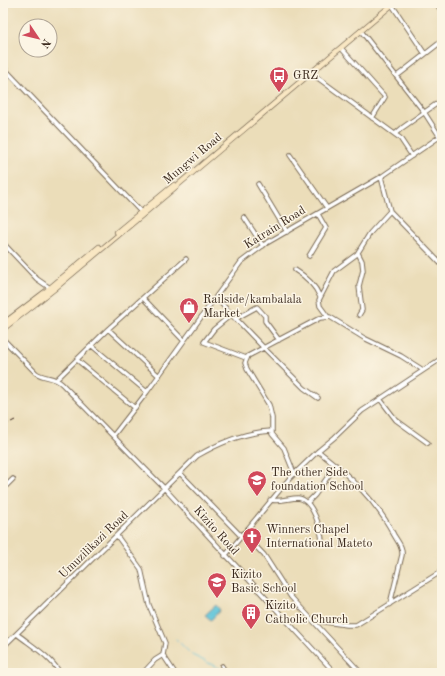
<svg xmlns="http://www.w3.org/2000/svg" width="445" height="676" font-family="'Old Standard TT',serif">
<rect width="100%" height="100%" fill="#fcf5e5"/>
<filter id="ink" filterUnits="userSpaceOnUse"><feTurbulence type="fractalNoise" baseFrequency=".025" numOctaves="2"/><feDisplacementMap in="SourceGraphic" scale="8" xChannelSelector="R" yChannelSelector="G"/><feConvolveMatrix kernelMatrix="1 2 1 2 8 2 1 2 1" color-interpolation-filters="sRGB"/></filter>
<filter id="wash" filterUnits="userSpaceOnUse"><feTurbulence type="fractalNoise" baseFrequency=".012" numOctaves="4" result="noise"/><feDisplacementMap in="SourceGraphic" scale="16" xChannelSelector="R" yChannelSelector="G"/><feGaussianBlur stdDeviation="0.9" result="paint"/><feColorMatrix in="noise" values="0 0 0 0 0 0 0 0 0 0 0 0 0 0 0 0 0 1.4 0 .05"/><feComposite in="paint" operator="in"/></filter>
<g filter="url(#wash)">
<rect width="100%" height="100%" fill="#ebddb9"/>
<path fill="#5cc3d9" stroke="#4c767c" d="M216,605L220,610L211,620L205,615Z"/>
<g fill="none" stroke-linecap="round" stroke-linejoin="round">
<path stroke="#5cc3d9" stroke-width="1" d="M176,639L192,655L223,670
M226,669L240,671L242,673"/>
</g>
</g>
<g filter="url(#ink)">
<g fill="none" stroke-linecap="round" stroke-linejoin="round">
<defs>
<path id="minor" d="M436,3L442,11
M392,5L425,54
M361,31L424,112L440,137
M341,48L385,97L372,118
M3,67L142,213
M311,73L400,138L412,156
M397,76L442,41
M395,134L402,128L442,100
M290,155L327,208
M381,177L390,211L442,265
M258,184L287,232
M244,217L263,246
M3,243L37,279L50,288
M358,253L362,261L363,270L359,286L362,310L359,315
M309,256L326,228L318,214
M295,270C307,277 315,285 320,297
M216,298L263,347
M144,299L184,341
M231,315L214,329L204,342L246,358
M328,317L320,306L319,300L334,271L357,254L370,233L390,211
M235,319L257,307L265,316V321L279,340
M3,339L36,373C45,379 54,376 62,384L165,489L335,673
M92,346L147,392
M263,347L304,388L318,398
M77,360L135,408
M159,376L108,329L186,259
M57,379L108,329
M380,399L396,420L428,443
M113,436L147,392L241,262L265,244L381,177L442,135
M180,473L241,536
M294,473L284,448L272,434V418L269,405L247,369L245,363L248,356L320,318L330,317L364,338L401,356L423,370
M3,489L13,479
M270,500C280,502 289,498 298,498C313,499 322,532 322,543
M307,503L315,495L336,465
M243,533L264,555L291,597L361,673
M117,536L141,569L149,605L165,643L163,655L175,673
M225,556L289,479L318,451L335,437L362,411L442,358
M391,603L442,571
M311,620L347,625H356L390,604L402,555C403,547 398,542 394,535C376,500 349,475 318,451
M17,634C32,646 50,656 60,673
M3,647L197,456C219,443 246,432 272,431
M222,666L226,673
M143,673L155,660L163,655"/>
<path id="secondary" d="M117,232L174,185
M3,324L45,292L99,247
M3,329L53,290L394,3"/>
</defs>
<use href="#minor" stroke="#796954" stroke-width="5.5"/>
<use href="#secondary" stroke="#796954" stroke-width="6"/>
<use href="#minor" stroke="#fff" stroke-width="3.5"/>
<use href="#secondary" stroke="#f9e7c3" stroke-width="4.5"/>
<path stroke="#3b2a1e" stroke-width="1" stroke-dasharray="6 3" stroke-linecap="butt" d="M3,426L15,420"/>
</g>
</g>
<defs>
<symbol id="bus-pin" viewBox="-11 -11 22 30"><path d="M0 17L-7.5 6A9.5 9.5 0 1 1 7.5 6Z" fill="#d1495b" stroke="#fcf5e5"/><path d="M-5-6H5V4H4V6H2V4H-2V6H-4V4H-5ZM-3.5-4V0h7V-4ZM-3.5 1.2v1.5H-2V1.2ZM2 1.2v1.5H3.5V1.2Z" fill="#fff"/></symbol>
<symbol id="shop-pin" viewBox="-11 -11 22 30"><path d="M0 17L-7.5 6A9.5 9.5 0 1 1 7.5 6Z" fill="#d1495b" stroke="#fcf5e5"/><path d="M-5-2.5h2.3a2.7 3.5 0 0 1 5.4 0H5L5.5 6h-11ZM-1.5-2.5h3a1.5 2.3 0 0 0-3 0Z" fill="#fff"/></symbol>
<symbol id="school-pin" viewBox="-11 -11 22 30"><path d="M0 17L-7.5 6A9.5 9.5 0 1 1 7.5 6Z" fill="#d1495b" stroke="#fcf5e5"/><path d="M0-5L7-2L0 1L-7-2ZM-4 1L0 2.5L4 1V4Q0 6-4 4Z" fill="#fff"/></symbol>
<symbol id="church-pin" viewBox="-11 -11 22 30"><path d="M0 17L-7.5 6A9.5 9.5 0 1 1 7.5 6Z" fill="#d1495b" stroke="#fcf5e5"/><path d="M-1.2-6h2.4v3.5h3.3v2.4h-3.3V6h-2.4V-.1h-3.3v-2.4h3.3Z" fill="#fff"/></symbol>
<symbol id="building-pin" viewBox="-11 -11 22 30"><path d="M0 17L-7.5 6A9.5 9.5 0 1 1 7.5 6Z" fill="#d1495b" stroke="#fcf5e5"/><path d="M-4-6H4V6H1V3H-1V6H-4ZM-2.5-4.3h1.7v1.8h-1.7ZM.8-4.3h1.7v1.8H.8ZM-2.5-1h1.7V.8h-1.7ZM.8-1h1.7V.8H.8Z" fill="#fff"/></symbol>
</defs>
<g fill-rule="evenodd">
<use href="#bus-pin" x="268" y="65" width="22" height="30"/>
<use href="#shop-pin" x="178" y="296" width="22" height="30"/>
<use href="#school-pin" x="246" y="469" width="22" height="30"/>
<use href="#church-pin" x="241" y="526" width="22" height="30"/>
<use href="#school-pin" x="206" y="571" width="22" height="30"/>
<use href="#building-pin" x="240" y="602" width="22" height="30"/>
</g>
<g text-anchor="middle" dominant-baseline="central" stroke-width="3" stroke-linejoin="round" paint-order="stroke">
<g font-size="12" fill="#3b2a1e" stroke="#fcf5e5" text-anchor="start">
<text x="293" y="76">GRZ</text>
<text x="203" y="300">Railside/kambalala<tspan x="203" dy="14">Market</tspan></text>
<text x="271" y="473">The other Side<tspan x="271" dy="14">foundation School</tspan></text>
<text x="266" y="530">Winners Chapel<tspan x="266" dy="14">International Mateto</tspan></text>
<text x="231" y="575">Kizito<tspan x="231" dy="14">Basic School</tspan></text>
<text x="265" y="606">Kizito<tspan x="265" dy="14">Catholic Church</tspan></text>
</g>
<g font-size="12" fill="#3b2a1e" stroke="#fcf5e5">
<text transform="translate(193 159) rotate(-40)">Mungwi Road</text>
<text transform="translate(275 228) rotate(-32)">Katrain Road</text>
<text transform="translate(216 531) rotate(48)">Kizito Road</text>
<text transform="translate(94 545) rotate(-44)">Umuzilikazi Road</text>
</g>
</g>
<rect width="445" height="676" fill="none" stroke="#fcf5e5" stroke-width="16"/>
<g transform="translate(38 38) rotate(125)"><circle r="19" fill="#fcf5e5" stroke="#afa495"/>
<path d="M0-3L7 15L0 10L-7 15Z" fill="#d1495b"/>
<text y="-6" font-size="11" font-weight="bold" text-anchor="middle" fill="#3b2a1e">N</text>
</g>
</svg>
